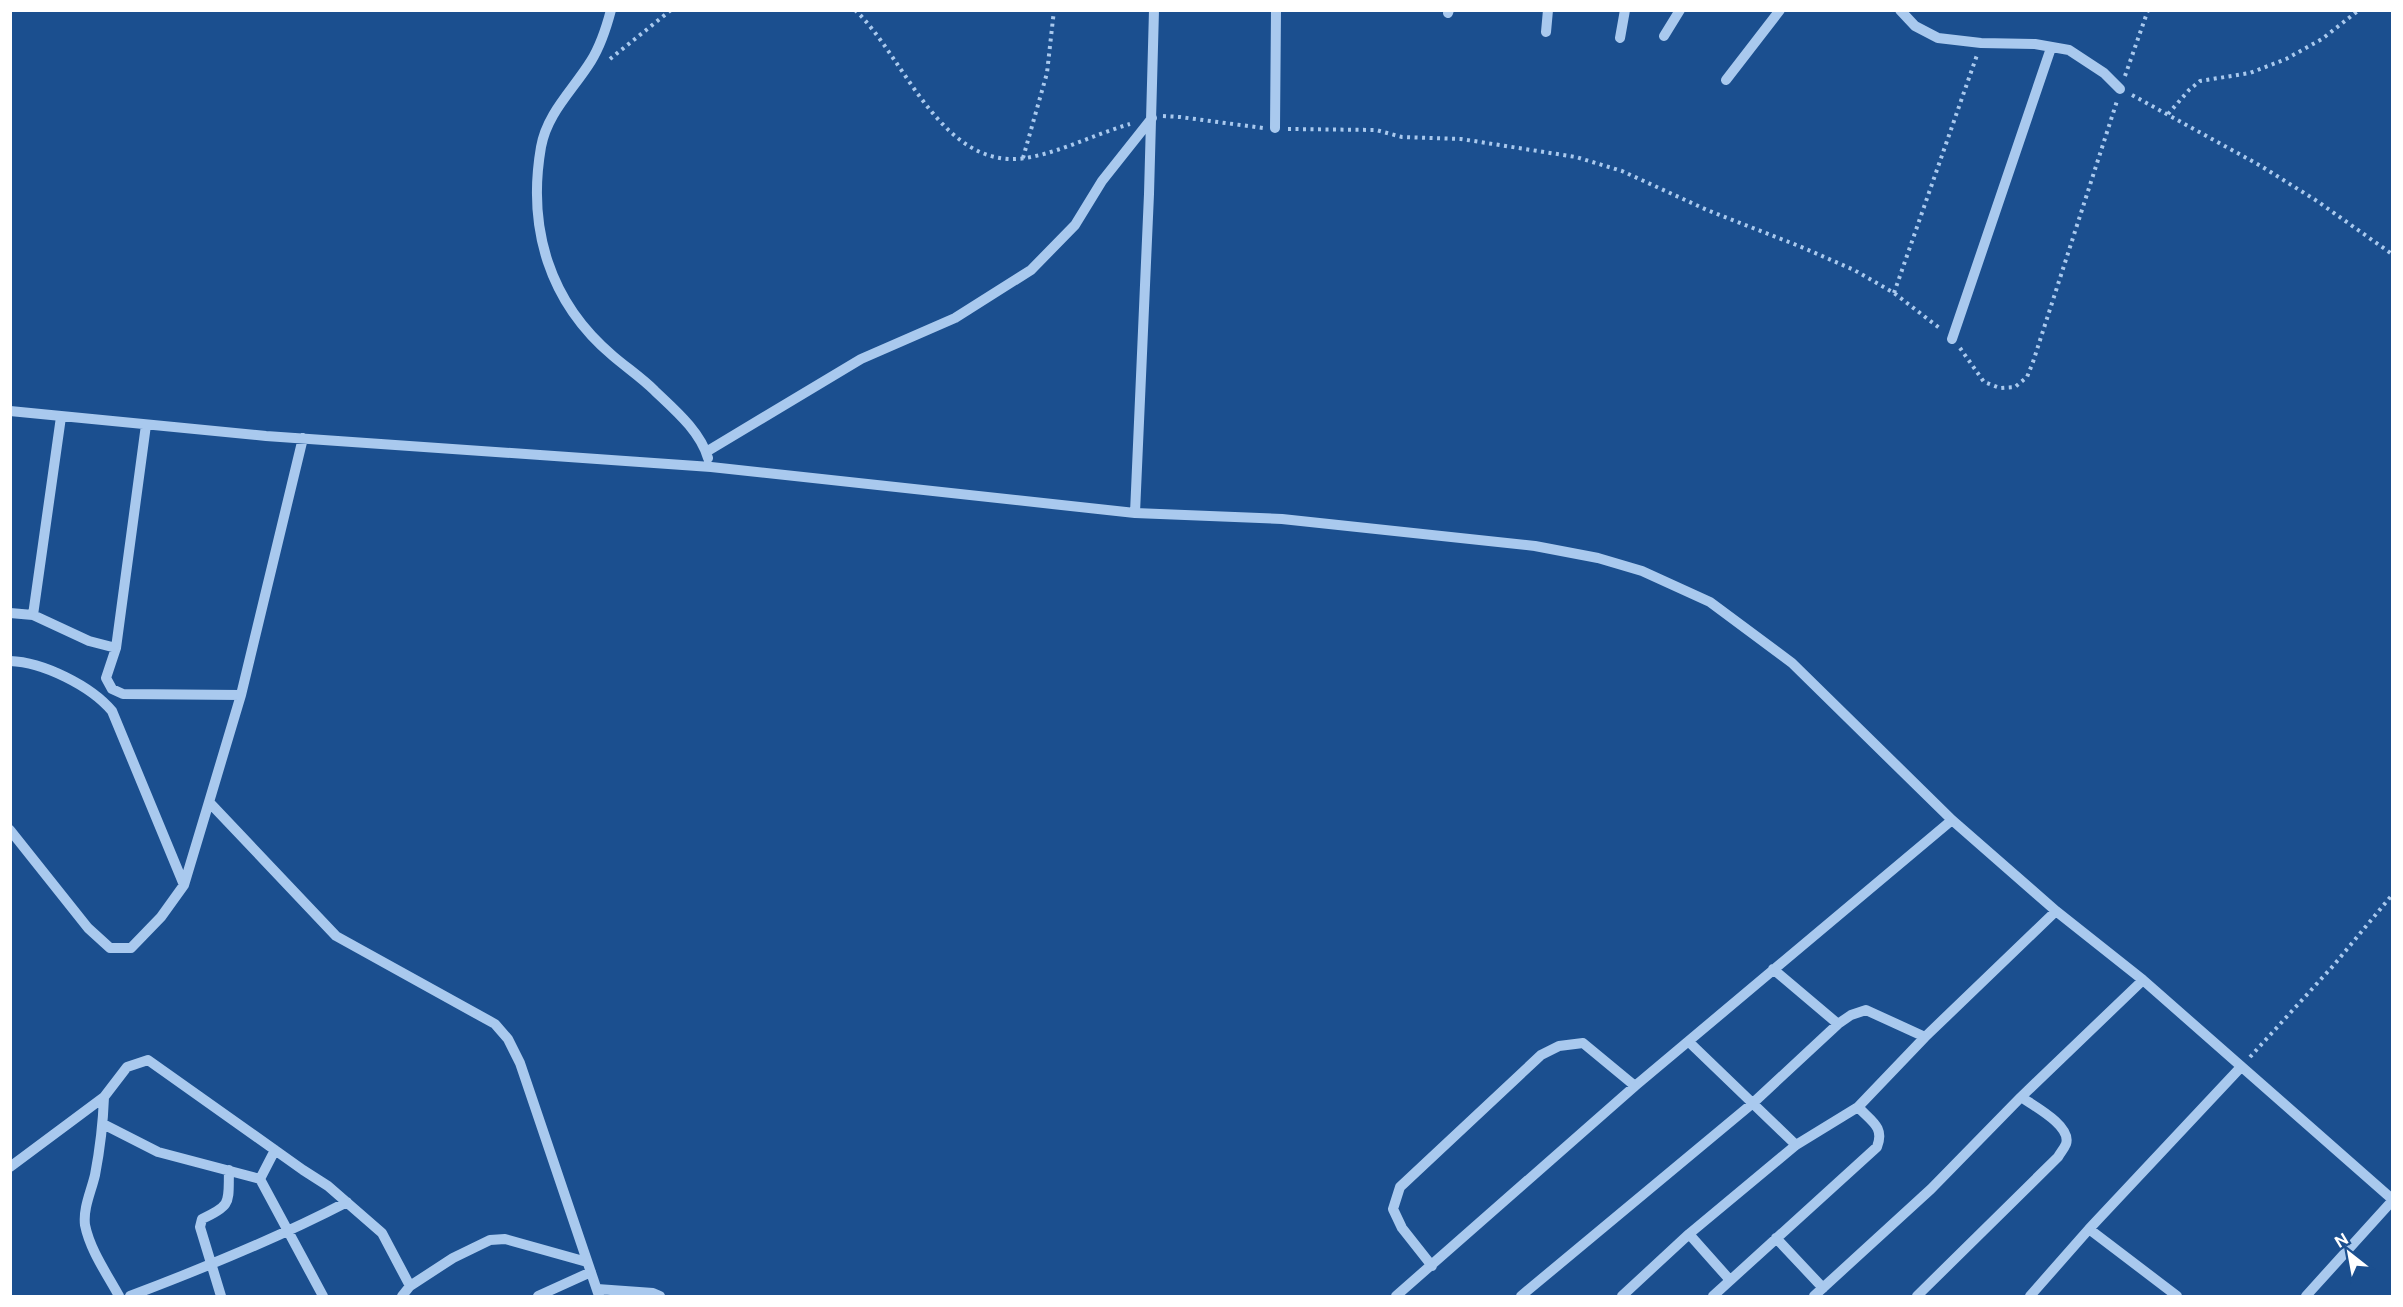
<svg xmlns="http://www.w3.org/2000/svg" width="2403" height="1307" font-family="'Public Sans',sans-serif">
<rect width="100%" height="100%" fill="#1b4f8f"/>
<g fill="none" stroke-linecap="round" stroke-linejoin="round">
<path stroke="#a9c9ee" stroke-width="4" stroke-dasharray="3 4.5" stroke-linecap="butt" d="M855,10C905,57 941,171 1026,158C1061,152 1095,134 1130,124
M610,59L671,10
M2125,76L2148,10
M2132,95L2261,166L2317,201L2392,254
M2168,114L2189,90L2200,81L2250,73L2286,59L2322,39L2359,10
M1163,116L1180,117L1263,128
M1288,129L1376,130L1402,137L1461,139L1576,157L1622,171L1707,210L1799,246L1854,270L1894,293L1942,330
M1023,158L1047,73L1054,10
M1894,293L1977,55
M1960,348L1984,382L2000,388L2015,387L2027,377L2033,362L2117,101
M2250,1057L2333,966L2392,895"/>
<path stroke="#a9c9ee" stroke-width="10" d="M611,10C606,29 601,45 591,61C573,90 547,113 541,147C527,228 549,302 613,356C627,368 642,378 655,391C675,410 700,431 708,458
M1900,10L1915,26L1938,38L1981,43L2035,44L2069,50L2104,73L2120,89
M1448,13L1449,10
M1546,32L1548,10
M1664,36L1680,10
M1620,38L1625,10
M1726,80L1780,10
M1275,128L1276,10
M1952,339L2051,48
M10,411L266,436L711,467L1135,513L1282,519L1535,546L1598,558L1642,571L1710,602L1792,663L1952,820L2056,911L2143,980L2392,1199
M146,425L116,648L106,678L112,689L123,694L241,695
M303,438L241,695L209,802L336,936L495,1024L508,1039L520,1063L599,1296
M706,452L861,359L955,318L1031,270L1075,225L1102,181L1152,118
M1135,513L1149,194L1154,10
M10,613L33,615L61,417
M33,615L89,641L116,648
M10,661C43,662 91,686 112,711L184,885
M10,830L88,928L110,948H131L161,917L184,885L209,802
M1773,969L1838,1024
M1689,1042L1796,1145
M104,1097C103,1124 100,1149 95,1175C91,1192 83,1208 85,1225C90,1250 107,1274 119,1296
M103,1124L158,1152L260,1179L323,1296
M10,1167L104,1097L127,1067L148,1060L303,1170L328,1186L382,1233L410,1286
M260,1179L275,1150
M2089,1229L2177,1296
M1689,1234L1729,1279
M1776,1238L1823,1288
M1432,1266L1402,1228L1393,1209L1400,1187L1541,1055L1559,1046L1583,1043L1635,1086
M597,1289L653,1293L660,1296
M130,1296C204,1268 276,1239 347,1202
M221,1296L200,1227L202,1219C233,1205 228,1202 229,1170
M402,1296L410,1286L453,1258L490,1240L505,1239L587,1262
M538,1296L591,1272
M1396,1296L1635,1086L1952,820
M1521,1296L1753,1103L1838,1024L1851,1015L1866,1010L1925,1037
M1622,1296L1689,1234L1796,1145L1858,1107L1925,1037L2056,911
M1713,1296L1877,1147C1885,1127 1871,1121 1858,1107
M1814,1296L1931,1189L2021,1097L2143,980
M1917,1296L2058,1157C2060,1153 2064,1149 2066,1144C2072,1126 2034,1106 2021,1097
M2030,1296L2089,1229L2241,1067
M2306,1296L2392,1201"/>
</g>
<rect width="2403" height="1307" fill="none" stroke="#ffffff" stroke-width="24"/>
<g transform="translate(2349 1253) rotate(329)" stroke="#1b4f8f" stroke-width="4.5" paint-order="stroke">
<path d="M0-4.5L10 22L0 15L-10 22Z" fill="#ffffff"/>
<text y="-9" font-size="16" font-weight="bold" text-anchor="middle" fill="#ffffff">N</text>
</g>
</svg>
